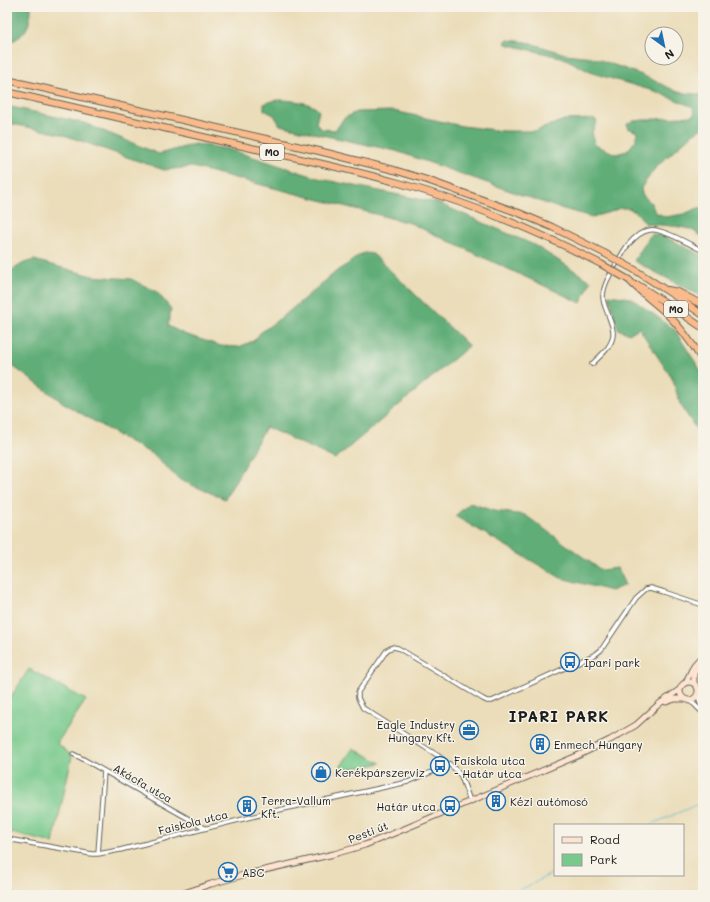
<svg xmlns="http://www.w3.org/2000/svg" width="710" height="902" font-family="Mali,sans-serif">
<rect width="100%" height="100%" fill="#f7f3e8"/>
<filter id="ink" filterUnits="userSpaceOnUse"><feTurbulence type="fractalNoise" baseFrequency=".025" numOctaves="2"/><feDisplacementMap in="SourceGraphic" scale="8" xChannelSelector="R" yChannelSelector="G"/><feConvolveMatrix kernelMatrix="1 2 1 2 8 2 1 2 1" color-interpolation-filters="sRGB"/></filter>
<filter id="wash" filterUnits="userSpaceOnUse"><feTurbulence type="fractalNoise" baseFrequency=".012" numOctaves="4" result="noise"/><feDisplacementMap in="SourceGraphic" scale="16" xChannelSelector="R" yChannelSelector="G"/><feGaussianBlur stdDeviation="0.9" result="paint"/><feColorMatrix in="noise" values="0 0 0 0 0 0 0 0 0 0 0 0 0 0 0 0 0 1.4 0 .05"/><feComposite in="paint" operator="in"/></filter>
<g filter="url(#wash)">
<rect width="100%" height="100%" fill="#ebddb9"/>
<path fill="#77c98c" stroke="#4a7254" d="M29,669L86,700L57,743L72,756L53,843L7,832V703Z
M353,748L381,763L337,772Z"/>
<path fill="#61ad78" stroke="#3e644a" d="M13,7H31C31,22 27,35 12,41L7,38V19Z
M507,40L527,42L565,54L592,57L642,75L678,92L703,95V128L694,133L656,167L641,188L642,194L651,203L655,212L666,217L684,214L698,208L703,209V237C699,235 696,232 692,230C679,225 659,226 645,223L639,215L629,208H620L610,212L592,217L556,207L396,151L322,135L280,125L274,115L264,110V104C269,102 274,100 279,100C290,100 313,102 319,111L316,123L321,129L335,130L340,124L343,119L356,112L394,111L462,126L503,131H536L564,120L595,119L597,121L592,132L595,145L616,154L627,151L636,140L637,132L628,128L627,124L633,121L691,116L695,113L693,107L657,92L592,73L564,58L506,44L505,42Z
M7,106L84,123L159,154L195,144L228,149L321,179L438,203L534,245L591,281L581,303L410,223L192,167L164,170L61,134L7,123Z
M651,234L663,236L703,256V297L634,261Z
M365,253L373,254L469,346L335,459L266,427L225,499L180,480L152,454L119,436L65,404L7,362V271H10L24,263L34,260L92,276L131,279L157,292L171,309L168,326L184,334L221,346L239,347L255,340L260,333L286,314L338,270L348,264L359,255Z
M609,295L631,298L674,329L703,374V440L680,404L673,380L639,328L629,334L618,329Z
M470,503L494,511L525,515L601,570L617,568L625,585L611,591L561,578L455,516Z"/>
<g fill="none" stroke-linecap="round" stroke-linejoin="round">
<path stroke="#4fb6ce" stroke-width="1" d="M650,825L703,802
M508,895L528,886L555,872"/>
</g>
</g>
<g filter="url(#ink)">
<g fill="none" stroke-linecap="round" stroke-linejoin="round">
<defs>
<path id="minor" d="M702,109H703
M592,364C600,356 612,347 613,335C614,328 610,321 608,314C606,309 603,303 603,297C603,284 612,272 618,261C621,256 624,250 628,245C633,239 641,231 650,230C662,228 691,245 703,251
M698,694L700,703L703,710
M689,701L694,704L703,713
M73,754L83,759L205,828
M470,801L461,776L454,768L437,755L363,708L358,698V692L387,650L393,647L398,648L483,699L487,701H492L596,654L601,650L636,598L646,589L651,588L664,592L703,605
M7,839L92,854H98L120,850L279,810L408,782L450,764
M98,854L104,771
M7,890L11,895"/>
<path id="secondary" d="M680 691a9 9 0 1 1 18 0a9 9 0 1 1-18 0Z
M686,682L694,665L703,655
M694,683V674L697,667
M666,702L675,699H683
M178,895L211,884L247,874L334,854L365,845L397,832L577,756L610,740L636,725L659,704L679,690"/>
<path id="trunk" d="M7,80L319,151L394,170L427,180L519,213L552,227L604,253
M7,92C84,110 161,127 238,145C292,157 346,168 399,183C469,203 536,230 601,264
M635,270L684,302L703,315
M629,280C640,292 653,301 665,312C680,326 692,343 703,361
M638,285L671,306L703,328
M668,290L678,292L695,301L703,305"/>
</defs>
<use href="#minor" stroke="#646053" stroke-width="5.5"/>
<use href="#secondary" stroke="#646053" stroke-width="7"/>
<use href="#trunk" stroke="#646053" stroke-width="8"/>
<use href="#minor" stroke="#fff" stroke-width="3.5"/>
<use href="#secondary" stroke="#fde4d1" stroke-width="5"/>
<use href="#trunk" stroke="#fabb8c" stroke-width="6"/>
<defs>
<path id="trunk-bridge" d="M604,253L635,270
M601,264L629,280"/>
</defs>
<use href="#trunk-bridge" stroke="#646053" stroke-width="8" stroke-linecap="butt"/>
<use href="#trunk-bridge" stroke="#fabb8c" stroke-width="6"/>
</g>
</g>
<defs>
<symbol id="bus-ring" viewBox="-11 -11 22 22"><circle r="9.5" fill="#f7f3e8" stroke="#1f6fb2" stroke-width="1.5"/><path d="M-5-6H5V4H4V6H2V4H-2V6H-4V4H-5ZM-3.5-4V0h7V-4ZM-3.5 1.2v1.5H-2V1.2ZM2 1.2v1.5H3.5V1.2Z" fill="#1f6fb2"/></symbol>
<symbol id="office-ring" viewBox="-11 -11 22 22"><circle r="9.5" fill="#f7f3e8" stroke="#1f6fb2" stroke-width="1.5"/><path d="M-6-3h4V-5.5h4V-3h4V5H-6ZM-1-4.5V-3h2v-1.5ZM-6 0V1H6V0Z" fill="#1f6fb2"/></symbol>
<symbol id="building-ring" viewBox="-11 -11 22 22"><circle r="9.5" fill="#f7f3e8" stroke="#1f6fb2" stroke-width="1.5"/><path d="M-4-6H4V6H1V3H-1V6H-4ZM-2.5-4.3h1.7v1.8h-1.7ZM.8-4.3h1.7v1.8H.8ZM-2.5-1h1.7V.8h-1.7ZM.8-1h1.7V.8H.8Z" fill="#1f6fb2"/></symbol>
<symbol id="shop-ring" viewBox="-11 -11 22 22"><circle r="9.5" fill="#f7f3e8" stroke="#1f6fb2" stroke-width="1.5"/><path d="M-5-2.5h2.3a2.7 3.5 0 0 1 5.4 0H5L5.5 6h-11ZM-1.5-2.5h3a1.5 2.3 0 0 0-3 0Z" fill="#1f6fb2"/></symbol>
<symbol id="supermarket-ring" viewBox="-11 -11 22 22"><circle r="9.5" fill="#f7f3e8" stroke="#1f6fb2" stroke-width="1.5"/><path d="M-6-5.5h2.5l.6 2H6L4.5 2H-2.5L-4.4-4H-6ZM-1.5 3.2a1.3 1.3 0 1 0 .1 0ZM3 3.2a1.3 1.3 0 1 0 .1 0Z" fill="#1f6fb2"/></symbol>
</defs>
<g fill-rule="evenodd">
<use href="#bus-ring" x="559" y="651" width="22" height="22"/>
<use href="#office-ring" x="458" y="719" width="22" height="22"/>
<use href="#building-ring" x="529" y="733" width="22" height="22"/>
<use href="#bus-ring" x="429" y="755" width="22" height="22"/>
<use href="#shop-ring" x="310" y="761" width="22" height="22"/>
<use href="#building-ring" x="485" y="790" width="22" height="22"/>
<use href="#building-ring" x="236" y="795" width="22" height="22"/>
<use href="#bus-ring" x="439" y="795" width="22" height="22"/>
<use href="#supermarket-ring" x="217" y="861" width="22" height="22"/>
</g>
<g text-anchor="middle" dominant-baseline="central" stroke-width="3" stroke-linejoin="round" paint-order="stroke">
<g fill="#f7f3e8" stroke="#5e5c59" stroke-width="1">
<rect x="260" y="144" width="24" height="16" rx="3"/>
<rect x="664" y="301" width="24" height="16" rx="3"/>
</g>
<g font-size="10" font-weight="bold" fill="#1c1c1c">
<text x="272" y="152">M0</text>
<text x="676" y="309">M0</text>
</g>
<g font-size="11" fill="#1c1c1c" stroke="#f7f3e8" text-anchor="start">
<text x="584" y="662">Ipari park</text>
<text x="455" y="724" text-anchor="end">Eagle Industry<tspan x="455" dy="13">Hungary Kft.</tspan></text>
<text x="554" y="744">Enmech Hungary</text>
<text x="454" y="760">Faiskola utca<tspan x="454" dy="13">- Határ utca</tspan></text>
<text x="335" y="772">Kerékpárszerviz</text>
<text x="261" y="800">Terra-Vallum<tspan x="261" dy="13">Kft.</tspan></text>
<text x="510" y="801">Kézi autómosó</text>
<text x="436" y="806" text-anchor="end">Határ utca</text>
<text x="242" y="872">ABC</text>
</g>
<g font-size="11" fill="#1c1c1c" stroke="#f7f3e8">
<text transform="translate(143 783) rotate(30)">Akácfa utca</text>
<text transform="translate(193 822) rotate(-14)">Faiskola utca</text>
<text transform="translate(368 832) rotate(-21)">Pesti út</text>
</g>
<g font-size="15" font-weight="bold" letter-spacing="1" fill="#1c1c1c" stroke="#f7f3e8">
<text x="559" y="716">IPARI PARK</text>
</g>
</g>
<rect width="710" height="902" fill="none" stroke="#f7f3e8" stroke-width="24"/>
<rect x="554" y="824" width="130" height="52" fill="#f7f3e8" stroke="#9f9d96"/>
<rect x="562" y="837" width="20" height="6" fill="#fde4d1" stroke="#9f9d96"/>
<text x="590" y="844" font-size="12" fill="#1c1c1c">Road</text>
<rect x="562" y="854" width="20" height="12" fill="#77c98c" stroke="#9f9d96"/>
<text x="590" y="864" font-size="12" fill="#1c1c1c">Park</text>
<g transform="translate(664 46) rotate(147)"><circle r="19" fill="#f7f3e8" stroke="#9f9d96"/>
<path d="M0-3L7 15L0 10L-7 15Z" fill="#1f6fb2"/>
<text y="-6" font-size="11" font-weight="bold" text-anchor="middle" fill="#1c1c1c">N</text>
</g>
</svg>
